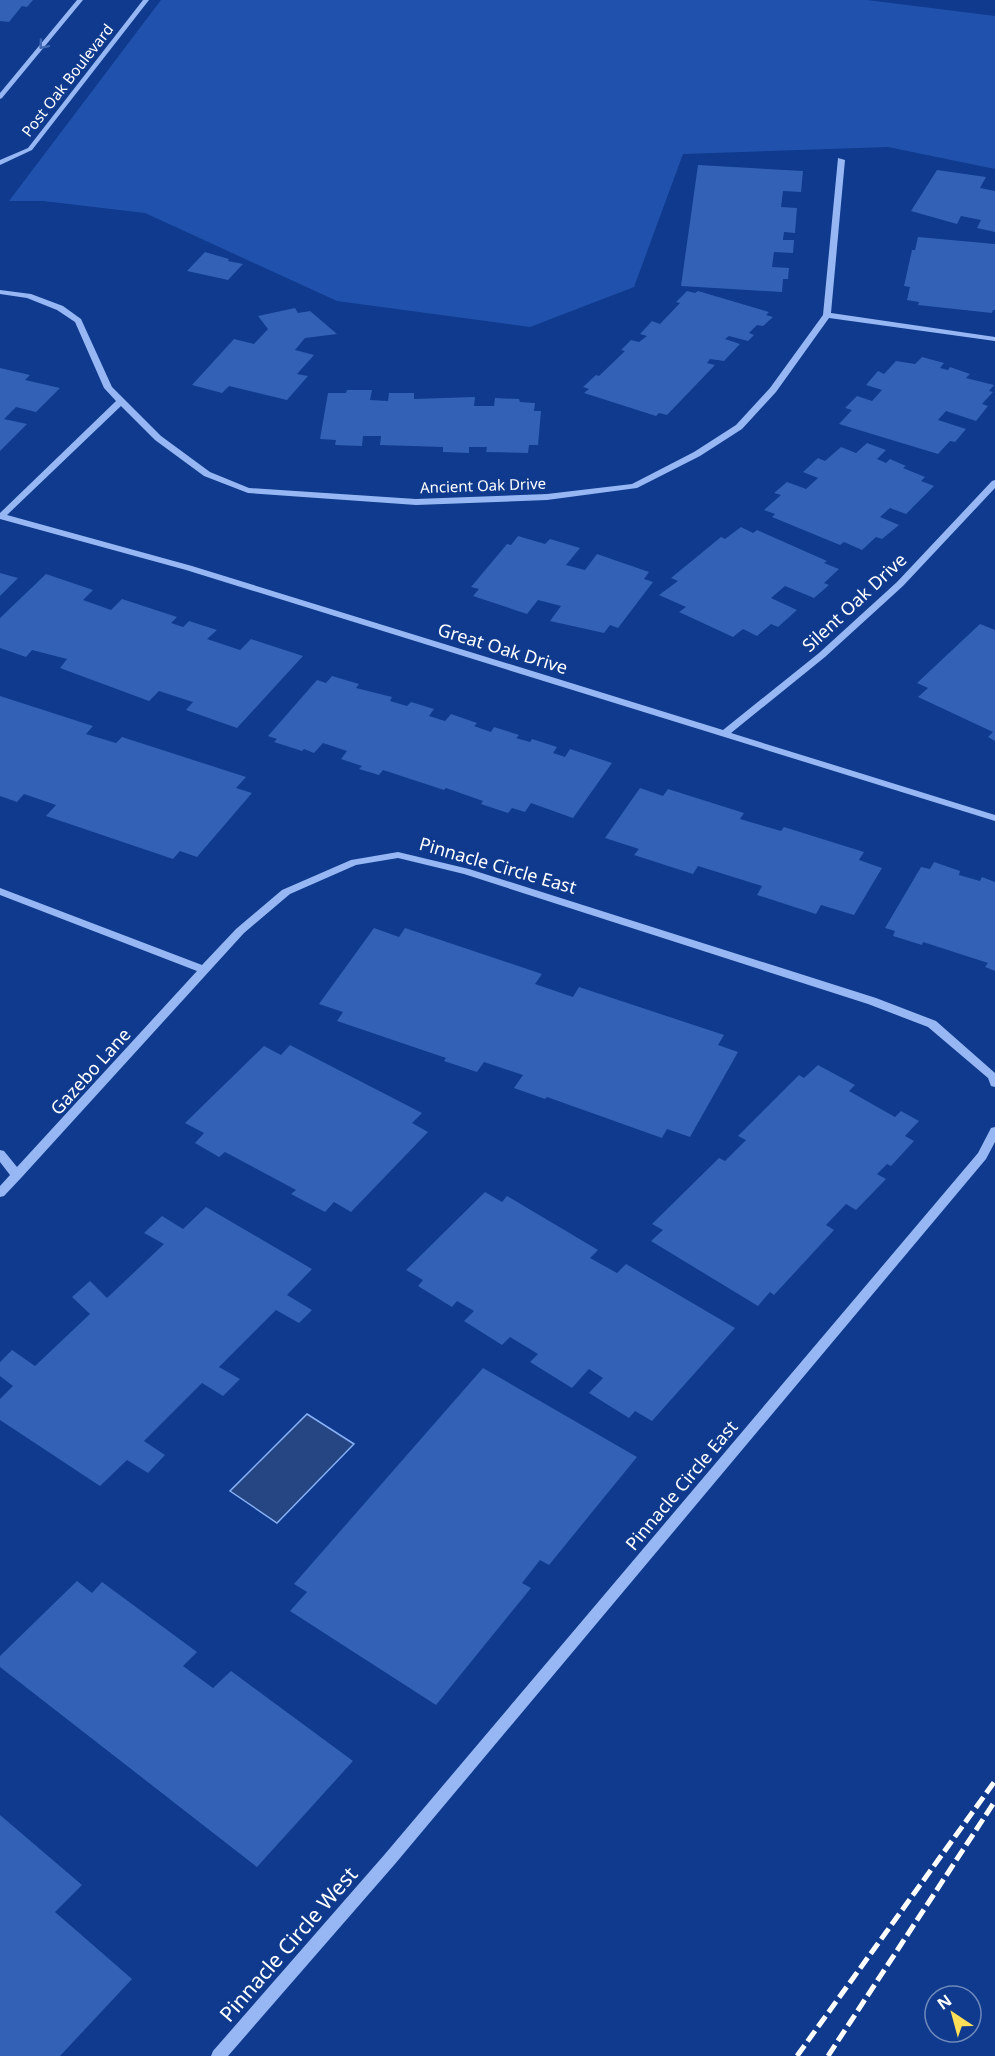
<svg xmlns="http://www.w3.org/2000/svg" width="995" height="2056" font-family="'Noto Sans',sans-serif">
<rect width="100%" height="100%" fill="#0f3a8d"/>
<path fill="#2052ad" d="M161,0H867L995,16V169L888,147L683,154L634,287L530,327L337,301L145,213L43,201H9Z"/>
<path fill="#254583" stroke="#87b1f7" stroke-width="1.5" d="M307,1414L354,1444L277,1523L230,1491Z"/>
<path fill="#3361b5" d="M0,0H33L27,7L22,6L9,22L0,21Z
M698,165L803,171L801,192L783,191L781,207L797,208L795,233L784,232L783,240H794L793,253L774,252L772,267L789,268L788,279H783L782,292L681,286Z
M937,170L986,177L980,188L995,191V232L977,228L981,220L961,216L957,224L911,211Z
M918,237L995,244V310H993L992,313L918,305L919,302L907,300L910,287L904,286L912,250H915Z
M205,252L229,259L228,261L243,264L228,280L187,271Z
M687,291L695,293L698,291L769,312L766,315L773,317L763,326L757,325L749,333L754,335L748,341L729,336L725,339L740,344L724,361L710,359L707,363L715,365L667,415L659,413L656,416L584,393L589,389L583,387L596,375L599,376L625,351L621,350L631,340L639,342L647,336L640,334L652,321L660,324L680,303L676,302Z
M295,308L298,313L310,311L337,334L305,338L295,350L314,355L297,374L308,376L287,400L229,386L222,393L192,385L234,339L254,344L268,329L258,316Z
M922,357L944,363L940,368L948,370L950,367L970,374L966,378L994,385L989,391L993,392L982,404L988,406L976,421L946,411L938,420L966,429L955,442L950,441L938,454L839,424L852,410L845,408L857,396L872,401L882,390L866,385L878,371L884,374L896,361L915,364Z
M0,368L30,375L25,380L60,388L36,412L16,407L4,419L27,424L0,451Z
M347,390H372L370,400L388,401L389,393H414V399L475,397L474,406H494L495,398L519,399L520,402L535,403L534,411H541L538,445H529L528,453L486,452L487,447H469V453L443,452V447L380,445L381,436H363L362,446L335,445L336,440L320,439L328,393H346Z
M867,443L886,450L877,459L886,463L890,459L906,466L903,468L925,477L921,481L934,486L906,514L890,508L880,517L899,525L882,539L876,537L862,550L844,542L840,545L772,517L775,514L764,510L781,495L774,493L787,482L806,489L818,478L803,472L818,458L825,461L841,447L856,453Z
M741,527L753,533L757,530L827,561L824,563L839,569L824,583L829,585L814,598L785,586L771,598L797,610L778,627L771,624L757,636L743,629L733,637L679,612L686,607L659,595L678,581L671,578L721,537L725,539Z
M518,536L545,544L550,539L580,548L566,565L585,570L597,554L649,572L644,579L653,582L618,628L610,625L604,633L550,621L561,606L538,600L527,614L473,596L479,589L471,587L507,544L511,545Z
M0,573L18,578L0,596Z
M46,574L93,590L83,600L111,610L122,599L177,617L171,623L183,627L189,621L217,630L207,639L240,650L251,639L303,656L237,728L186,710L193,702L159,691L149,701L60,668L67,659L32,650L26,657L0,648V618Z
M980,624L995,630V741L988,737L993,732L918,697L928,688L917,683Z
M332,676L359,684L356,688L392,697L390,701L407,706L411,702L434,709L429,716L445,721L451,714L477,723L474,726L491,732L494,727L519,735L516,738L530,742L532,739L557,747L553,753L565,757L570,749L612,763L573,818L531,803L525,812L512,808L508,813L481,804L483,801L446,788L444,790L383,770L379,775L359,769L362,766L341,759L347,751L323,743L314,753L304,749L302,751L274,742L277,739L268,736L317,680L326,683Z
M0,696L93,726L86,734L116,743L122,737L246,777L236,788L252,793L197,857L180,851L173,859L46,816L56,805L24,794L17,802L0,796Z
M640,788L663,796L668,789L744,813L740,819L781,831L784,827L864,852L859,860L882,868L854,915L821,905L816,914L757,895L762,886L698,866L693,874L634,855L639,849L605,838Z
M934,862L960,871L959,875L980,881L982,877L995,882V971L985,967L988,963L923,942L922,945L893,936L895,931L885,928L921,867L930,869Z
M374,928L399,937L405,928L542,974L535,984L573,997L579,987L724,1035L718,1045L738,1052L690,1137L667,1129L662,1138L547,1097L545,1099L514,1088L523,1075L484,1062L477,1072L444,1061L446,1058L337,1021L343,1012L319,1004Z
M290,1045L422,1113L412,1123L428,1132L351,1212L334,1202L325,1212L291,1194L296,1190L225,1152L219,1157L195,1143L204,1133L185,1123L264,1046L281,1055Z
M818,1065L855,1085L849,1091L895,1117L901,1111L919,1121L905,1136L914,1141L891,1166L887,1164L877,1174L886,1179L856,1210L846,1204L826,1225L834,1230L774,1295L770,1292L758,1306L651,1241L663,1230L652,1224L719,1158L725,1161L746,1140L738,1136L799,1075L804,1078Z
M485,1192L502,1202L507,1196L598,1250L590,1258L617,1273L626,1264L735,1328L652,1421L635,1411L629,1418L589,1393L603,1378L589,1369L572,1388L530,1362L538,1354L510,1337L502,1345L464,1321L474,1311L457,1301L452,1307L418,1286L423,1280L406,1270Z
M206,1207L312,1269L287,1295L312,1310L299,1323L276,1310L219,1367L240,1379L223,1396L202,1383L144,1441L165,1455L148,1473L127,1460L100,1486L0,1420V1399L13,1386L0,1376V1362L12,1350L35,1366L90,1314L72,1297L90,1281L107,1298L164,1244L144,1233L162,1216L183,1229Z
M483,1368L637,1457L549,1565L540,1560L522,1583L531,1588L436,1705L290,1611L307,1592L294,1584Z
M77,1581L92,1593L102,1582L197,1652L183,1666L213,1688L231,1671L353,1761L257,1867L0,1667V1656Z
M0,1815L82,1885L55,1912L132,1979L60,2056H0Z"/>
<g fill="none" stroke-linecap="round" stroke-linejoin="round">
<path fill="#96b7f3" fill-rule="evenodd" d="M77,0H83L2,98L0,99V93Z
M143,0H149L32,150L0,165V160L28,148Z
M838,158L845,160L831,313L995,337V341L829,318L776,392L742,429L700,456L637,488L547,500L416,505L248,493L204,476L155,440L121,406L7,515L192,566L723,730L819,653L897,582L992,481L995,480V488L903,586L825,657L731,733L995,815V821L186,570L0,519V513L116,401L104,388L75,322L57,310L27,298L0,294V290L31,294L63,306L81,319L112,387L161,436L210,472L249,488L416,499L547,494L632,484L694,452L736,425L770,388L823,315Z
M398,852L469,869L876,998L936,1021L995,1073V1087L991,1086L988,1078L928,1027L868,1004L464,874L398,858L356,865L290,894L244,933L21,1178L4,1196L0,1197V1186L10,1175L0,1162V1150L4,1151L17,1167L197,971L0,895V888L202,965L236,929L282,890L351,860Z
M995,1127V1142L986,1159L395,1864L228,2056H211L213,2051L385,1854L978,1153L991,1128Z"/>
<path stroke="#fff" stroke-width="5" stroke-dasharray="13 5" stroke-linecap="butt" d="M797,2056L995,1781
M828,2056L995,1801"/>
</g>
<defs><path id="oneway-chevron" d="M-2-3.5L2.5 0L-2 3.5" fill="none" stroke-width="1.6" stroke-linecap="round" stroke-linejoin="round" transform="scale(1.5)"/></defs>
<use stroke="#3e66b1" href="#oneway-chevron" transform="translate(43 45) rotate(130)"/>
<g text-anchor="middle" dominant-baseline="central" stroke-width="6" stroke-linejoin="round" paint-order="stroke">
<g font-size="15" fill="#fff" stroke="#0f3a8d">
<text transform="translate(67 80) rotate(-52)">Post Oak Boulevard</text>
<text transform="translate(483 485) rotate(-2)">Ancient Oak Drive</text>
</g>
<g font-size="18" fill="#fff" stroke="#0f3a8d">
<text transform="translate(854 602) rotate(-43)">Silent Oak Drive</text>
<text transform="translate(503 648) rotate(17)">Great Oak Drive</text>
<text transform="translate(498 865) rotate(16)">Pinnacle Circle East</text>
<text transform="translate(90 1071) rotate(-48)">Gazebo Lane</text>
<text transform="translate(681 1485) rotate(-50)">Pinnacle Circle East</text>
</g>
<g font-size="21" fill="#fff" stroke="#0f3a8d">
<text transform="translate(288 1944) rotate(-49)">Pinnacle Circle West</text>
</g>
</g>
<g transform="translate(953 2014) rotate(324)"><circle r="28" fill="#0f3a8d" stroke="#6f89bb" stroke-width="1.5"/>
<path d="M0-4.5L10 22L0 15L-10 22Z" fill="#ffdf58"/>
<text y="-9" font-size="16" font-weight="bold" text-anchor="middle" fill="#ffffff">N</text>
</g>
</svg>
